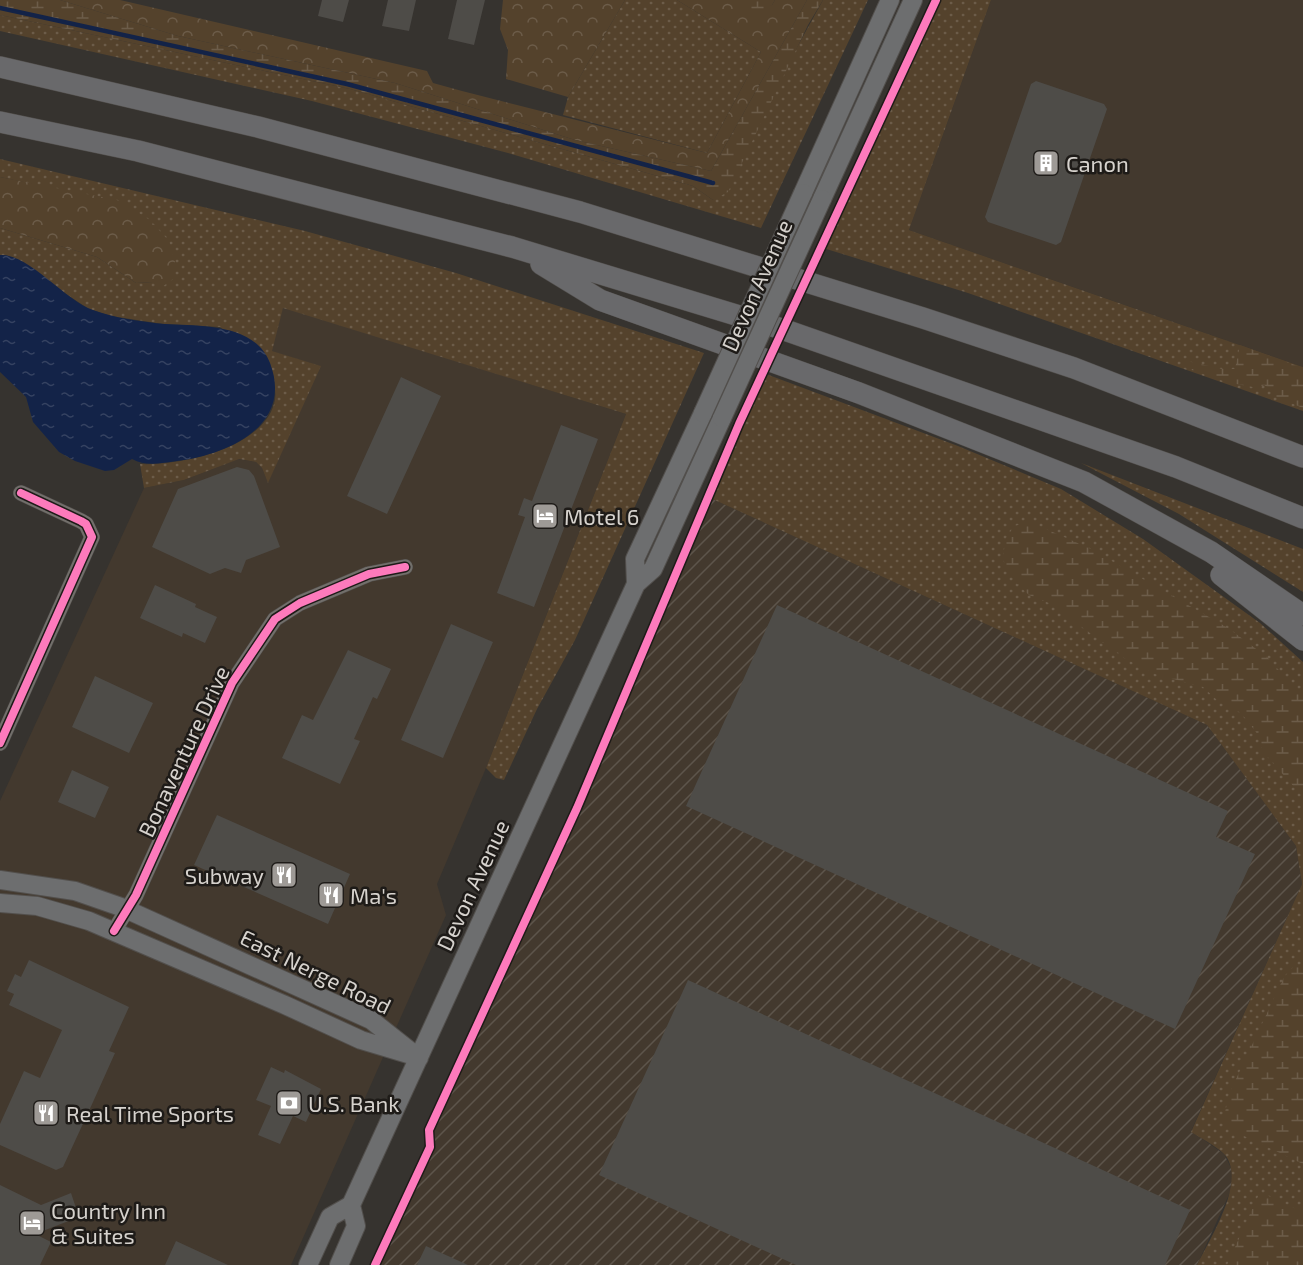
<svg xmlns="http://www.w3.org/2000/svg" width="1303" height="1265" font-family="'Exo 2',sans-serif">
<defs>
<pattern id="industrial-furrows" width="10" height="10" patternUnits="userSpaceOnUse" patternTransform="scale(1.5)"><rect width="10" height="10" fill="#43392e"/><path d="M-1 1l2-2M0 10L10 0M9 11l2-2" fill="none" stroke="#5d554b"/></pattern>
<pattern id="grass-dots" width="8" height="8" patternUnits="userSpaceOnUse" patternTransform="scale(1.5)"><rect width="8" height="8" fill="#54422c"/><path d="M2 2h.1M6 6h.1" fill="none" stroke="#6c5c49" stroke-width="1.8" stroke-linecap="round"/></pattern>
<pattern id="forest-crowns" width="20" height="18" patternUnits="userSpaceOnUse" patternTransform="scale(1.5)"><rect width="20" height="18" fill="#54422c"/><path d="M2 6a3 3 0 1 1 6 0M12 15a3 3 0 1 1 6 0" fill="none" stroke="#6c5c49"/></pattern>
<pattern id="wetland-marsh" width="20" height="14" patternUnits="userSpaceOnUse" patternTransform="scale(1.5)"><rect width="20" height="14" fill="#54422c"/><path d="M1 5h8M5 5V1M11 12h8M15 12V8" fill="none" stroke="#6c5c49"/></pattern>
<pattern id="water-ripples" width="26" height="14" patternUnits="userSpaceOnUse" patternTransform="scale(1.5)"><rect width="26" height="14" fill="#132348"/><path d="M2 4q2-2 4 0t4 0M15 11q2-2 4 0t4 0" fill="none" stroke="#354261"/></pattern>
</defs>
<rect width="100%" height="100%" fill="#36332f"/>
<path fill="#43392e" d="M991,0H1303V367L909,230Z
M283,307L626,414L486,768L437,884L446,915L291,1265H0V801L144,488L184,480L238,459L256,462L262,468L268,482L320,366L271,351Z"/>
<path fill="url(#industrial-furrows)" d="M708,497L1207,725L1296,846L1302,884L1191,1131L1224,1154L1233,1172L1231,1190L1197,1265H375L430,1147L429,1130L577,808Z"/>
<path fill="url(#grass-dots)" d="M625,0H677L761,52L707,153L563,115L568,97Z
M823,0H868L761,228L508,153L312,101L0,31V15L350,89L693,186L713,200Z
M933,0H991L909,230L1303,367V411L968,293L820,247Z
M0,159L305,231L456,273L704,353L575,640L537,709L504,780L496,778L486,768L626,414L283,308L272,351L321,366L268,483L262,468L256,462L239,459L184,480L144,488L140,464C180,466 261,449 274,404C278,391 272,376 270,363L220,327L163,324L111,316L89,309L6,255H0V228L97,257L136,283L153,282L37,185L0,177Z
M766,374L958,446L1061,489L1143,539L1260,623L1303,662V1265H1197C1210,1238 1249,1178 1223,1153C1214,1145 1201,1138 1191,1132L1302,884L1296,846L1207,725L708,497Z
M1081,463L1303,549V592L1179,514Z"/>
<path fill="url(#forest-crowns)" d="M60,0H120L427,71L433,83L462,91L707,153L761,52L677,0H741V9L772,5L775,0H807L711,171L575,140L395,83L178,36Z
M503,0H625L568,97L506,79L508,50L500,29Z
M0,177L117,200L150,220L169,241L175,262L173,279L162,287L153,282L136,283L97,257L0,228Z"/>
<path fill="url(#wetland-marsh)" d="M0,0H60L178,36L395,83L575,140L711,171L807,0H823L808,25L728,192L713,200L693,186L350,89L0,15Z
M741,0H775L772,5L752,16L741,9Z
M1240,345L1303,368V408L1274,396L1273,390L1264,385L1258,388L1226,382L1189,369L1187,361L1222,369H1235Z
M1030,522L1089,548L1228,628L1267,657L1303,697V797L1263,752L1256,732L1241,713L1218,701L1203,687L1155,674L1124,658L1049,603L1029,595L1017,584L1003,560L1005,540L1014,526Z
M1295,965L1299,966L1303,973V1164L1227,1128L1223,1122L1229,1094L1284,977Z
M1260,1192L1303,1212V1265H1227Z"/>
<path fill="url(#water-ripples)" d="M0,255C28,253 66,301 93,310C114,318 143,322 165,324C199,326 255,323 270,363C294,426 227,455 177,461C161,463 146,467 132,459L114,470L105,471L75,461L59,452L33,422L26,397L0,372Z"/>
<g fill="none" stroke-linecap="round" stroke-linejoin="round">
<path stroke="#132348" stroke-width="4.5" d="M0,8L347,84L713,183"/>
</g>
<path fill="#4e4c48" d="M322,0H349L343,22L318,16Z
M388,0H416L409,31L382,26Z
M457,0H485L474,45L448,39Z
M1036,81L1104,104L1107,109L1061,242L1056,245L988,222L985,217L1031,84Z
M401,377L441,396L387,514L347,496Z
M561,425L598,439L534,607L497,593L525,517L518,515L524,498L532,501Z
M237,467L249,470L254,476L280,547L246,560L241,573L225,568L210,574L152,547L178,489Z
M155,585L196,604L195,607L217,617L205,643L183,633L182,637L140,618Z
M777,605L1228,811L1216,837L1255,854L1175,1029L686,806Z
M451,624L493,642L443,758L401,740Z
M348,650L391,669L377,699L373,697L354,739L360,741L340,784L282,758L302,715L313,720Z
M95,676L153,703L129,753L72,727Z
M72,770L109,787L95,818L58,802Z
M217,815L350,874L328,924L194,865Z
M29,960L129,1007L109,1051L115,1053L93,1102L63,1167L56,1170L0,1145V1124L24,1071L40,1078L62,1030L9,1005L14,994L7,991L15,974L21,977Z
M688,980L1190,1210L1165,1265H796L599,1175Z
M271,1067L284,1073L285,1070L321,1089L306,1122L293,1116L280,1144L258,1135L271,1106L256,1100Z
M0,1185L41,1205L71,1193L79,1217L35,1234L51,1242L40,1265H0Z
M176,1241L228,1265H165Z
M426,1246L468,1265H417Z"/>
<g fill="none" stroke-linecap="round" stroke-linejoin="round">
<defs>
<path id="minor" d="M0,743L92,537L86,524L81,521L21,493
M114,931L136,895L232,683L275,619L300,603L369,574L405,567"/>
<path id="major" d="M803,193L890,0
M822,199L913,0
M636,584L635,559L703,413
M0,880L75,891L121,907L371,1020L419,1058
M0,903L37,906L89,921L285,1005L361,1040L411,1055
M308,1265L330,1217L351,1205L636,584L653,569L722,418
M339,1265L356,1226L351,1205"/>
<path id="highway" d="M0,67L258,127L580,212L923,318L1074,368L1303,457
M0,122L138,151L512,247L782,329L1176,467L1303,518
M541,264L600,300L859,393L1084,482L1211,552L1303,615
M1221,575L1303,640"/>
</defs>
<use href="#minor" stroke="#524f4c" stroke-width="16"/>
<use href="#major" stroke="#524f4c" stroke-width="20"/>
<use href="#highway" stroke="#524f4c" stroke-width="22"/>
<use href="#minor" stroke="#726f6b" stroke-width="15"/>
<use href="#major" stroke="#6d6e6f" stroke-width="18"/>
<use href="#highway" stroke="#69696b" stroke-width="21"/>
<defs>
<path id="major-bridge" d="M703,413L803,193
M722,418L822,199"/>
</defs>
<use href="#major-bridge" stroke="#524f4c" stroke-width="20" stroke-linecap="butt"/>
<use href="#major-bridge" stroke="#6d6e6f" stroke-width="18"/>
<defs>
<path id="cycleway" d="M0,743L92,537L86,524L81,521L21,493
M114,931L136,895L232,683L275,619L300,603L369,574L405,567
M375,1265L430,1147L429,1130L577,808L739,424L936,0"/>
</defs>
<use href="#cycleway" stroke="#1e1b18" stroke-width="11"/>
<use href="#cycleway" stroke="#fd7abc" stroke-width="8"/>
</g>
<defs>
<symbol id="building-square" viewBox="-11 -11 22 22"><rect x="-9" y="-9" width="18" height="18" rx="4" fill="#9e9a96" stroke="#1e1b18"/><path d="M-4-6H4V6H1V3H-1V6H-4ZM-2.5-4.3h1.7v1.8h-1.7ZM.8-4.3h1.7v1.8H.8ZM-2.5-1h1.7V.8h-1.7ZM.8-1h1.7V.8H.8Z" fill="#fff"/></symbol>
<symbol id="hotel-square" viewBox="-11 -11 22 22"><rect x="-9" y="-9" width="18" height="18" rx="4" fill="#9e9a96" stroke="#1e1b18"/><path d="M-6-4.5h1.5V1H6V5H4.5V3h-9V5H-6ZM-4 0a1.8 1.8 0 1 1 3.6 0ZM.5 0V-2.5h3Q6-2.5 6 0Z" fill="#fff"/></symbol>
<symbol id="restaurant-square" viewBox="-11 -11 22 22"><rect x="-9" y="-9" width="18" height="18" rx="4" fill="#9e9a96" stroke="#1e1b18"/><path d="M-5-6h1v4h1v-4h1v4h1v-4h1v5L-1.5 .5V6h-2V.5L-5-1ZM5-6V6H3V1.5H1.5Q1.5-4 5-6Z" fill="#fff"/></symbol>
<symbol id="bank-square" viewBox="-11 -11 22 22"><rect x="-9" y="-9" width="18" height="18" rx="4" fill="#9e9a96" stroke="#1e1b18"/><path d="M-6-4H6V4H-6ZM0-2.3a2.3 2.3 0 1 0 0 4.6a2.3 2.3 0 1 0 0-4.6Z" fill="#fff"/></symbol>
</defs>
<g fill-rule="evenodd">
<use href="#building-square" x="1031" y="148" width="30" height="30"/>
<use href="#hotel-square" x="530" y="501" width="30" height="30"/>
<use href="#restaurant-square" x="269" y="860" width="30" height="30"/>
<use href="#restaurant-square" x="316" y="880" width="30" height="30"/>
<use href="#bank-square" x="274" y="1088" width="30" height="30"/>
<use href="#restaurant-square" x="31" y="1098" width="30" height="30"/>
<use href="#hotel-square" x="17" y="1208" width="30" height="30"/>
</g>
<g text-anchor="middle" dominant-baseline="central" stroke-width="5" stroke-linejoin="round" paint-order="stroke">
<g font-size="22" fill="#d6d2cd" stroke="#1e1b18" text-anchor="start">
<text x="1066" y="163">Canon</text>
<text x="564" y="516">Motel 6</text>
<text x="264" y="875" text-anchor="end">Subway</text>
<text x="350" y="895">Ma's</text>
<text x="308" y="1103">U.S. Bank</text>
<text x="66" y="1113">Real Time Sports</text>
<text x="51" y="1210">Country Inn<tspan x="51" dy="25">&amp; Suites</tspan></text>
</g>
<g font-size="22" fill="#d6d2cd" stroke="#1e1b18">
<text transform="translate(756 285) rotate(-66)">Devon Avenue</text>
<text transform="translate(183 751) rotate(-65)">Bonaventure Drive</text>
<text transform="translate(472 885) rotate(-65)">Devon Avenue</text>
<text transform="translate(316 971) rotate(26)">East Nerge Road</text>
</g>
</g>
</svg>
